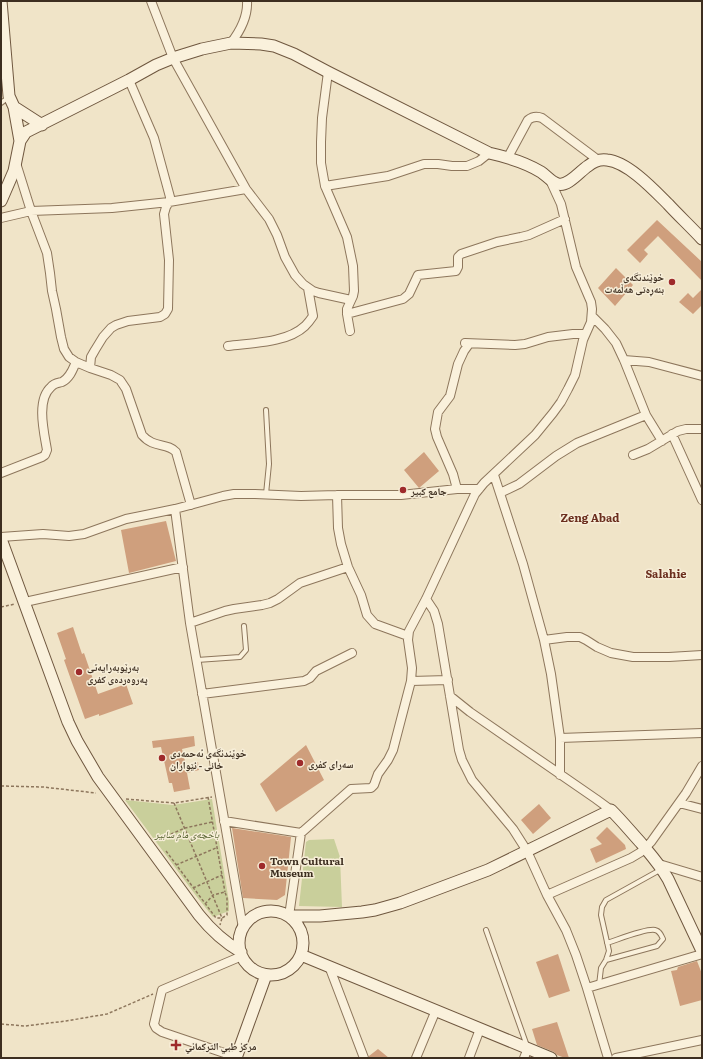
<svg xmlns="http://www.w3.org/2000/svg" width="703" height="1059" font-family="Literata,'Noto Naskh Arabic',serif">
<rect width="100%" height="100%" fill="#f0e4c8"/>
<path fill="#c9cf9b" d="M212,799L229,902V911L213,917L197,897L125,800L173,805Z
M334,839L340,857L342,907L299,906L306,842L309,840Z"/>
<path fill="#cf9f7d" d="M657,220L702,262V281L658,236L644,250L648,254L640,263L627,250Z
M616,268L633,285L615,306L598,288Z
M702,289V305L693,314L679,302L688,293L693,298Z
M424,452L439,471L419,488L404,470Z
M166,521L176,561L129,573L121,530Z
M73,627L82,654L84,653L98,694L126,684L133,704L99,716V714L85,719L64,660L66,659L57,633Z
M194,736L195,746L182,749L186,765L198,762L199,770L187,773L190,789L174,792L172,783H169L161,747L153,748L152,741Z
M306,745L324,780L276,812L260,784Z
M539,804L551,818L533,834L521,820Z
M607,827L625,845L626,849L596,863L590,849L602,844L596,838Z
M232,828L291,837L285,895L277,900L243,898Z
M558,954L570,991L549,998L536,962Z
M697,961L702,974V1000L680,1006L671,971L677,970L678,967Z
M557,1022L569,1058H565L557,1055L554,1052L537,1045L532,1029Z
M378,1049L389,1058H369V1056Z"/>
<g fill="none" stroke-linecap="round" stroke-linejoin="round">
<defs>
<path id="lane" d="M1,103L9,97
M266,494L269,464L266,410
M197,660L240,657L246,650L244,626
M486,930L527,1046
M606,960L657,946L663,939C661,935 660,931 655,930C646,928 617,940 607,943
M599,985L601,968L606,960L609,951L601,915L602,907L606,900L660,870"/>
<path id="street" d="M151,1L173,58L246,189L269,219L277,235L285,257L295,275L303,284L313,291L319,293L351,300
M231,43C241,30 248,17 247,1
M328,72L322,118L321,142V163L325,186L347,237L353,266L354,291L353,296L347,309V314L350,331
M508,157L528,120C533,116 537,116 542,118L598,160
M16,163L31,211L47,253L50,273L52,291L56,309L61,337L64,349L69,357L76,362L90,368L111,375L120,380L126,389L142,435C154,449 167,442 176,452L191,505
M325,186L388,176L424,164H438L452,166H467L479,161L489,153
M1,218L31,211L112,208L169,202L246,189
M347,314L403,299L409,294L418,275L456,271L458,267V257L461,254L497,242L521,237L529,235L565,219
M592,316L605,329L616,343L624,360L646,415L662,441
M465,343L515,345L525,344L548,337L573,334H585
M228,346C252,343 287,343 305,326C308,323 311,319 313,316L308,288
M624,360L649,362L702,376
M90,368L91,357L95,350L103,337L111,328L116,325L128,321L160,317L165,314L168,309L169,260L164,214L166,207L170,200V197L154,138L129,80
M672,434L702,500
M633,455L648,449L678,431L686,429H702
M1,473L42,457L45,455L47,450C44,432 36,400 51,387C54,383 58,383 62,382C70,378 73,369 76,362
M494,475L523,564L544,640L551,674L560,738V775
M457,489L453,474L437,437L435,429L438,412L450,396L458,364L464,351L469,344
M500,493L519,484L556,456L577,443L646,415
M337,495L338,528L341,544L348,567L361,595L367,615L375,624L408,636
M175,509L190,623L243,928
M1,537L43,534L69,536L84,534L126,519L175,509L223,496L234,494H255L301,496L337,495H401L457,489H479
M426,599L434,611L438,624L459,750L462,760L472,780L513,829L527,851L547,895L566,930L576,955L587,988L608,1058
M25,602L183,567
M190,623L225,611L234,609L262,605L270,603L278,599L300,583L348,567
M544,640L567,637H580L586,640L597,647L611,653L633,657H669L702,655
M411,681L448,680
M202,694L304,681L310,678L316,671L352,653
M450,696L470,712L596,799L611,810
M560,738L702,733
M679,803L702,809
M224,821L301,833
M659,864L702,877
M547,895L631,858L641,852L651,842L686,793L702,766
M289,916L301,833L351,789L371,788L374,785L378,774L388,760L393,750L411,681L412,668L408,640L409,631L426,599L475,494L484,483L535,435L553,413L561,402L568,389L575,375L583,340L591,322L592,309L591,302L576,267L561,204L550,180
M329,966L364,1058
M587,988L702,954
M236,1057L162,1032L156,1028L154,1024L162,990L242,956
M416,1058L436,1010
M469,1058L480,1029
M524,1058L528,1048
M616,1058L702,1040"/>
<path id="secondary" d="M1,1L9,96L14,107L20,141
M14,107L42,125
M1,201L14,171L20,141L26,132L129,80L156,65L173,58L202,49L231,43L261,44L274,46L294,54L328,72L489,153C507,157 525,162 541,172C546,175 551,182 558,184C568,187 580,171 588,166C594,161 600,159 607,160C628,162 654,190 668,204C679,216 691,227 702,239
M1,539L68,722L77,741L98,777L199,915C211,930 224,942 241,952
M239 943a32 32 0 1 1 64 0a32 32 0 1 1-64 0Z
M289,916H320L362,912L375,910L400,903L488,870L611,810C622,821 631,832 641,843C651,855 660,865 668,879L702,951
M301,955L551,1058
M236,1058L266,975"/>
</defs>
<use href="#lane" stroke="#8d765c" stroke-width="6"/>
<use href="#street" stroke="#8d765c" stroke-width="10"/>
<use href="#secondary" stroke="#6f573f" stroke-width="13"/>
<path stroke="#8d765c" stroke-width="1.5" stroke-dasharray="3 2" stroke-linecap="butt" d="M1,607L15,604
M1,786L43,787L96,793
M208,797L225,892
M126,799L174,803L212,797
M174,803L222,918L220,925
M157,840L185,828L212,822
M166,851L216,918H222L227,915V898L225,892L213,895L205,904
M176,865L216,848
M193,888L222,875
M1,1024L25,1026L66,1021L107,1014L153,994"/>
<use href="#lane" stroke="#faf1dc" stroke-width="4"/>
<use href="#street" stroke="#faf1dc" stroke-width="8"/>
<use href="#secondary" stroke="#faf1dc" stroke-width="11"/>
</g>
<g fill="#9e2a2b" stroke="#f7eed8" stroke-width="1.5">
<circle cx="672" cy="282" r="4"/>
<circle cx="403" cy="490" r="4"/>
<circle cx="79" cy="672" r="4"/>
<circle cx="162" cy="758" r="4"/>
<circle cx="300" cy="763" r="4"/>
<circle cx="262" cy="866" r="4"/>
<path d="M174 1039h4v4h4v4h-4v4h-4v-4h-4v-4h4z"/>
</g>
<g text-anchor="middle" dominant-baseline="central" stroke-width="3" stroke-linejoin="round" paint-order="stroke">
<g font-size="10" font-weight="bold" fill="#3d2e20" stroke="#f7eed8" text-anchor="start">
<text x="664" y="276" text-anchor="end">خوێندنگەی<tspan x="664" dy="12">بنەڕەتی هەڵمەت</tspan></text>
<text x="411" y="490">جامع كبير</text>
<text x="87" y="666">بەڕێوبەرایەتی<tspan x="87" dy="12">پەروەردەی کفری</tspan></text>
<text x="170" y="752">خوێندنگەی ئەحمەدی<tspan x="170" dy="12">خانی - ئێواران</tspan></text>
<text x="308" y="763">سەرای کفری</text>
<text x="270" y="860">Town Cultural<tspan x="270" dy="12">Museum</tspan></text>
<text x="185" y="1045">مركز طبي التركماني</text>
</g>
<g font-size="10" font-style="italic" fill="#4d5a26" stroke="#f7eed8">
<text x="187" y="833">باخچەی مام سابیر</text>
</g>
<g font-size="11" font-weight="bold" fill="#6b2e1e" stroke="#f7eed8">
<text x="590" y="517">Zeng Abad</text>
<text x="666" y="573">Salahie</text>
</g>
</g>
<rect width="703" height="1059" fill="none" stroke="#3d2e20" stroke-width="4"/>
</svg>
